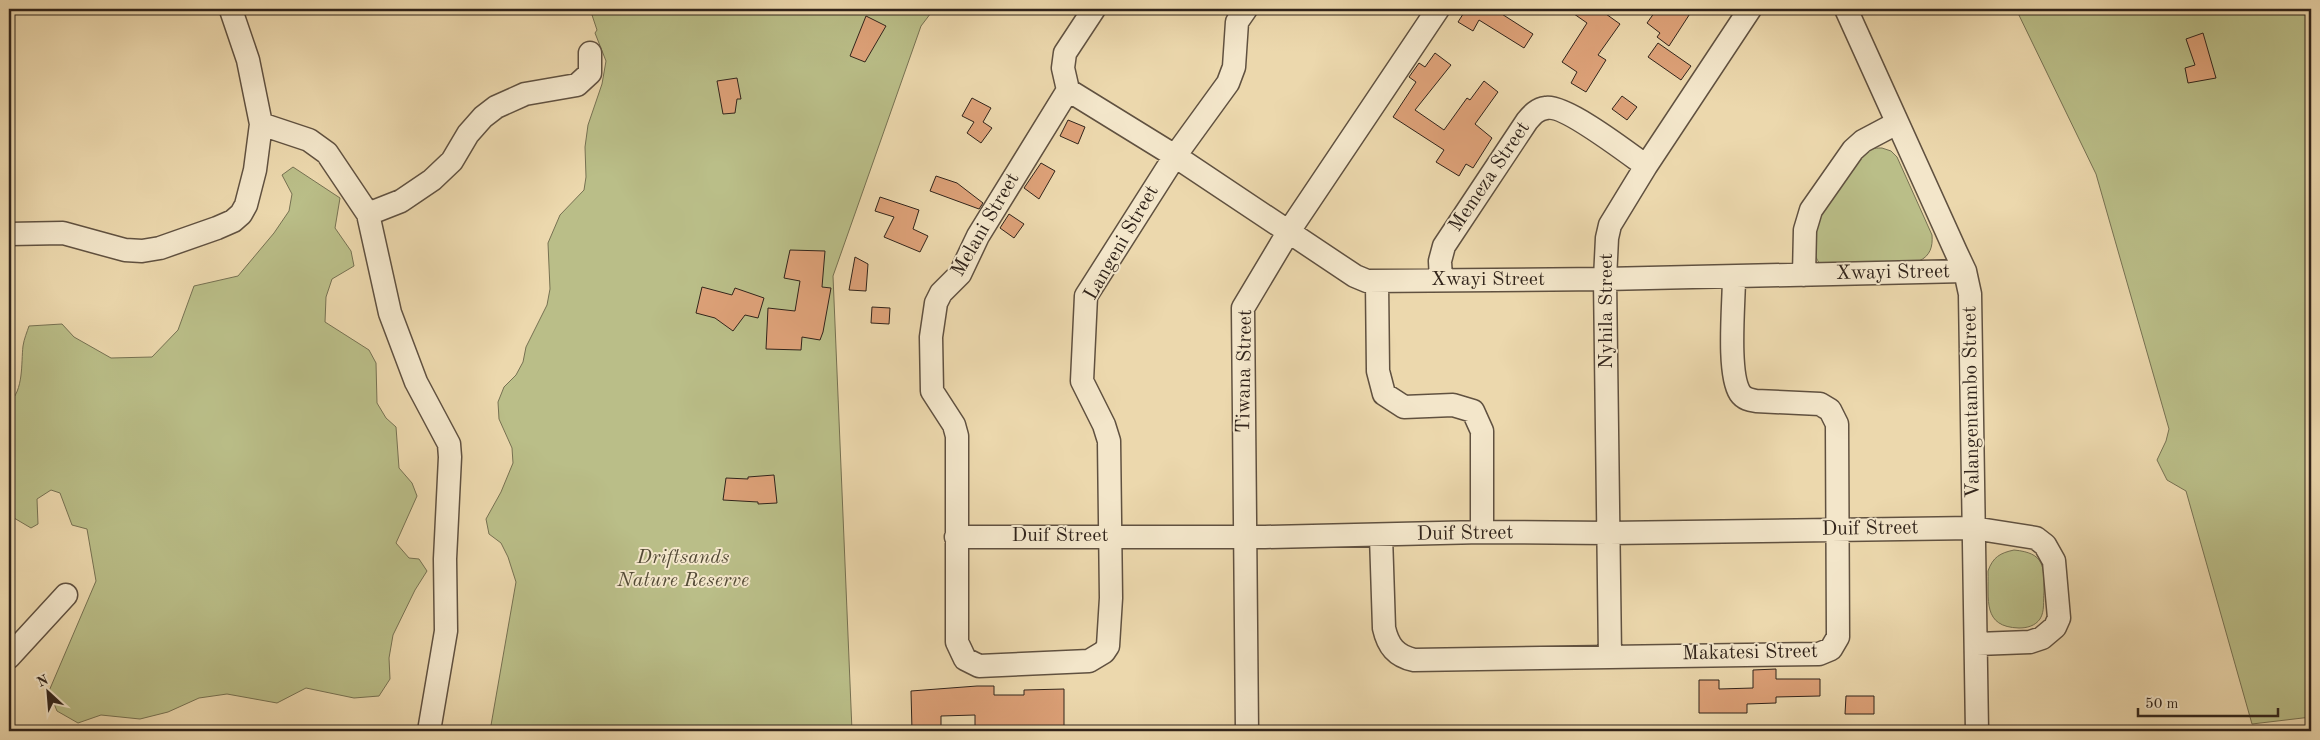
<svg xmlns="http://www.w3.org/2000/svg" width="2320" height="740" font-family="'Old Standard TT',serif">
<rect width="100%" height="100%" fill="#ecd8ad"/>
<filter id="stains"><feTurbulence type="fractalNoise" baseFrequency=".004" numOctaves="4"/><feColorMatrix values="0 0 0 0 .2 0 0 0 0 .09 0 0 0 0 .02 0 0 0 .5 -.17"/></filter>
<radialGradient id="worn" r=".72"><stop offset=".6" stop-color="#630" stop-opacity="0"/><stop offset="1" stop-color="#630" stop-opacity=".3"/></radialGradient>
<path fill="#babe88" stroke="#767152" d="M590,9H934L921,26L833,276L852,731H490L516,582L508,557L501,543L489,534L486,519L501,492L513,463L512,448L499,419L498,402L504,387L516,375L523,362L526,347L547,305L550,289L548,243L560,215L584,190L586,177L585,147L588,125L602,84L606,61L595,33L597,30Z
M2016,9H2311V717L2252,724L2186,491L2167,480L2157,460L2166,441L2169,429L2096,174Z
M1882,148L1891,151L1897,157L1932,235C1933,247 1930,256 1919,261C1907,267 1838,264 1820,264C1813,255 1812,244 1814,231C1818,215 1854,161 1867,151C1872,148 1877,148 1882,148Z
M293,167L340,198L335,228L351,251L354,266L332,279L326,297L325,322L369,350L376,363L377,403L386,418L396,427L399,468L412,483L417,496L396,543L409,558L419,559L427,571L415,590L393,635L389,658L390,679L379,696L354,698L306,688L277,703L227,694L199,698L168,712L140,719L101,715L78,723L57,711L49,691L96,581L87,529L72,525L60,493L51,490L37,499L38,524L31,528L9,515V403C24,390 21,363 23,346C24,339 27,332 29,326L62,324L74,337L111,358L152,357L178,330L194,286L238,276L274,233L289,211L292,194L282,175Z
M2014,550C2045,553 2044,566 2044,592C2043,601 2045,611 2040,619C2035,626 2027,628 2019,628C1982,627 1989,600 1988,571C1993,557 2000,553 2014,550Z"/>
<path fill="#dda178" stroke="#31241b" d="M1461,9H1494L1533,34L1524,48L1479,20L1473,31L1458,22L1465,11Z
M1567,9H1599L1620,24L1598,55L1606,60L1586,92L1571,83L1577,72L1562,62L1587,23Z
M1657,9H1693L1669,46L1657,37L1660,33L1647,23Z
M866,16L886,26L865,62L850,56Z
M2203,33L2216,78L2188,83L2185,68L2195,65L2186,39Z
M1658,43L1691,66L1681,80L1648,57Z
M1435,53L1451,65L1415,110L1444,130L1467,98L1470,100L1484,81L1498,92L1475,124L1492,138L1473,168L1466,164L1459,176L1436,162L1444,150L1393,117L1416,82L1409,77L1419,63L1425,67Z
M737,78L741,99H737L735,113L723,114L717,81Z
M1622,96L1637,107L1627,120L1612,109Z
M972,98L991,108L983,122L992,128L981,143L967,133L974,122L962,116Z
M1068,120L1085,127L1078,144L1060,136Z
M1041,163L1055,171L1039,199L1024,188Z
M936,176L957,183L983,203L979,209L930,191Z
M880,197L919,210L913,229L928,236L920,252L884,237L894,217L875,211Z
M1009,214L1024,224L1014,238L1000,228Z
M790,250L825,251L822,287L831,288L823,332L820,340L802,337L801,350L766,349L768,308L795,311L800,281L784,278Z
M855,257L868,264L866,291L849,290Z
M702,287L732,295L735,288L764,298L758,318L745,315L733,331L715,318L696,313Z
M872,307L890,308L889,324L871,323Z
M774,475L777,503L758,504V502L723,500L726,478L748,479V477Z
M1776,669V679H1820V696L1776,697V703L1747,704V713H1699V680H1719V689L1753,688V670Z
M977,686H994V695H1024V690L1064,689V731H1024V729L995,728V731H975V715L941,716V731H912L911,691Z
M1846,696H1874V714H1845Z"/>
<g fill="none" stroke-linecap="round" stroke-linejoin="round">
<defs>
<path id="minor" d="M1094,9L1065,53L1063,68L1068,90L978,236L960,274L941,293L936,303L931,337L932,391L954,425L957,436V642L965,659L979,666L1089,661L1104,652L1108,646L1111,598L1109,441L1104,425L1082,381L1086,296L1175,156L1228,83L1234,67L1237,22L1246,9
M1846,9L1956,252L1965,271L1970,294L1977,731
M1068,90L1175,156L1355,276L1367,281L1605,279L1965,271
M261,124L309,140L327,153L368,214L401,201L432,180L452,161L468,134L483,117L496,107L525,94L577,85L590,73V53
M368,214L390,313L416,382L449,444L450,457L445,559L446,631L429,731
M9,234L63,233L125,250L142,251L160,248L217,228L233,221L241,214L246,205L255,170L261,124L248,60L231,10
M1804,275L1805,230L1811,210L1853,150L1863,141L1897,123
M1441,280L1440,261L1444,246L1527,121C1532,115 1537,109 1546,108C1564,104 1628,153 1646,166
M1377,282L1378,371L1384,394L1404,407L1453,405L1473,411L1482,431V532
M1381,536L1384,628C1388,646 1396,656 1414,660L1819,654L1831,649L1838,637L1837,424L1830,410L1820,404L1756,401C1750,400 1744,399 1740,393C1727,373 1734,303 1734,277
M956,537H1265L1482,532L1609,533L1973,528L2036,538L2045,545L2054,561L2059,618L2055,627L2042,638L2030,642L1977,644
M1610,656L1605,279L1607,238L1610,225L1646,166L1750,9
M9,657L66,595
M1247,731L1243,308L1289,231L1438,9"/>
</defs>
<use href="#minor" stroke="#605140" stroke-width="25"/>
<use href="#minor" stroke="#f3e6ca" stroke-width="22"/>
</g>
<g text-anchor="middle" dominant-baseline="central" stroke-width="4" stroke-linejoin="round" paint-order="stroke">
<g font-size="20" fill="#31241b" stroke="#f3e6ca">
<text transform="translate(1490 177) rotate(-56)">Memeza Street</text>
<text transform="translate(986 225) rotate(-60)">Melani Street</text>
<text transform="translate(1122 243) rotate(-60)">Langeni Street</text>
<text transform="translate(1893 273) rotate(-1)">Xwayi Street</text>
<text x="1488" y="280">Xwayi Street</text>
<text transform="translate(1607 311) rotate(-90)">Nyhila Street</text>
<text transform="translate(1245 371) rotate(-89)">Tiwana Street</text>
<text transform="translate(1972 402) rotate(-91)">Valangentambo Street</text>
<text transform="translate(1870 529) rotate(-1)">Duif Street</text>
<text transform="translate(1465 534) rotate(-1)">Duif Street</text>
<text x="1060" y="536">Duif Street</text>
<text transform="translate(1750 653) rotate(-1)">Makatesi Street</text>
</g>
<g font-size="20" font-style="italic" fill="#534a36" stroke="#f3e6ca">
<text x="683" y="558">Driftsands<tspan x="683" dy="23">Nature Reserve</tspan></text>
</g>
</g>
<rect width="2320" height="740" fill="none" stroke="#ecd8ad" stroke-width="30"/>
<rect x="10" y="10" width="2300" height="720" fill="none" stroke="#31241b" stroke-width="2.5"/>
<rect x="15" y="15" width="2290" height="710" fill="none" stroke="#31241b"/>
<g transform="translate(48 692) rotate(334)" stroke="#f3e6ca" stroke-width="4" paint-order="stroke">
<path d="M0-4L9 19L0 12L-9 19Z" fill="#31241b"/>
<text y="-8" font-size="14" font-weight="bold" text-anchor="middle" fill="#31241b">N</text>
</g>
<path d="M2138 708v8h140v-8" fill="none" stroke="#31241b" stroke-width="2.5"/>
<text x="2145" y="708" font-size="15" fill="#31241b" stroke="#f3e6ca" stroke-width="4" paint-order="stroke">50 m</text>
<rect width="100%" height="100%" filter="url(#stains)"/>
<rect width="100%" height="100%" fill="url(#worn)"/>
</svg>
